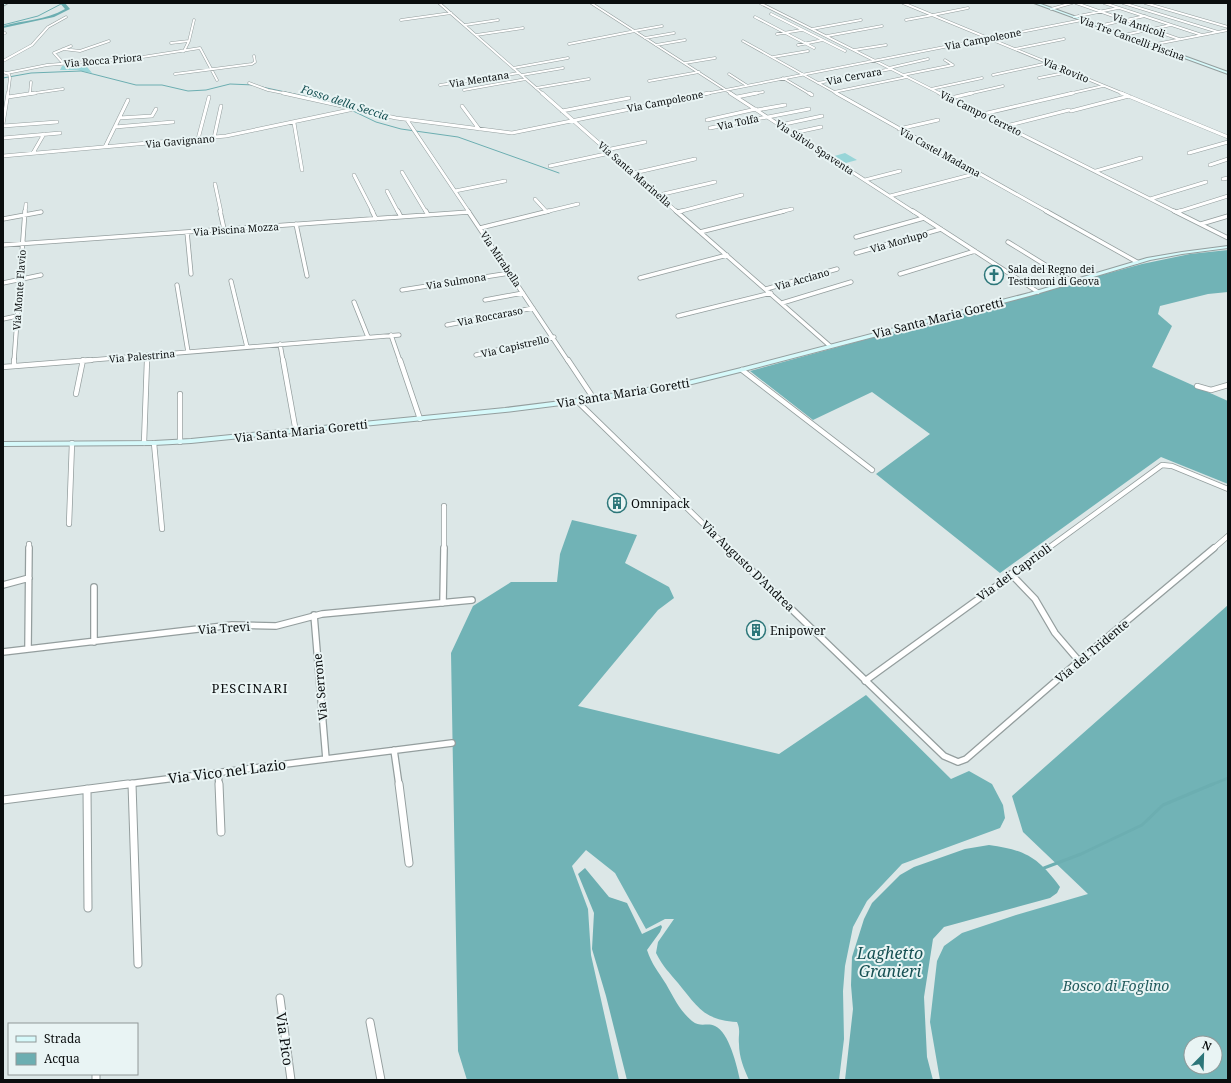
<svg xmlns="http://www.w3.org/2000/svg" width="1231" height="1083" font-family="'Noto Serif',serif">
<rect width="100%" height="100%" fill="#dce7e7"/>
<path fill="#98d5d8" d="M84,63L92,73L77,70H60L62,66Z
M845,153L857,160L842,164L831,157Z"/>
<path fill="#71b3b6" fill-rule="evenodd" d="M1228,250V292L1208,294L1160,306L1158,314L1172,326L1152,367L1228,401V484L1161,457L1000,573L876,474L930,434L872,392L813,420L750,371L1142,264L1190,254Z
M572,520L637,535L625,563L669,587L674,598L658,610L578,706L779,754L866,695L951,779L969,771L992,784L1003,805L1005,818L1000,828L902,864L867,901L853,927L845,966L843,991L844,1039L839,1080H749C744,1069 739,1057 739,1044C738,1035 741,1031 737,1022C703,1020 697,1006 678,983C669,972 663,967 656,953L658,942L674,919H665L646,929L615,873L586,850L572,866L588,909L591,955L619,1080H467L458,1051L451,653L473,606L511,582H557L560,554Z
M1228,605V1080H940L930,1022L937,961L944,946L962,933L1016,915L1088,894L1023,832L1012,796ZM1191,1043H1215V1067H1191Z"/>
<path fill="#6caeb1" d="M989,845C1025,850 1038,857 1060,887L1057,893L1050,898L944,927L933,939L924,997L927,1057L933,1080H845L853,1009L851,985L852,957L864,919L872,903L900,875L914,867L965,849Z
M585,868L609,897L627,903L642,934L661,925L662,927L660,932L647,950C652,965 658,971 666,984C674,998 680,1011 692,1021C701,1028 707,1022 715,1026C729,1032 737,1066 740,1080H627L606,996L592,949L594,913L578,874Z"/>
<g fill="none" stroke-linecap="round" stroke-linejoin="round">
<path stroke="#6caeb1" stroke-width="1" d="M3,25L38,16L63,3
M3,78L31,73L81,71L136,85H162L188,91L206,90L230,84L254,85
M262,87L318,99
M351,110L376,122L401,129L458,137L559,173"/>
<path stroke="#6caeb1" stroke-width="2.5" d="M1211,785L1228,778"/>
<path stroke="#6caeb1" stroke-width="3" d="M1044,868L1081,854L1142,825L1163,805L1213,784"/>
<path fill="#6caeb1" fill-rule="evenodd" d="M60,3H65L70,9L54,17L3,28V26C24,20 46,20 65,9Z"/>
<defs>
<path id="street-far5" d="M439,3L543,94
M591,3L732,94
M760,3L941,94
M903,3L1124,94
M1076,3L1179,39
M1104,3L1202,35
M1123,3L1218,32
M1145,3L1228,27
M1051,9L1072,3
M771,14L845,51
M933,15L968,8
M755,17L814,48
M1074,17L1118,8
M401,20L451,13
M906,20L933,15
M465,25L498,20
M1098,26L1145,16
M812,29L861,20
M634,31L662,26
M3,34L5,33
M777,34L802,30
M476,35L523,28
M1124,35L1171,25
M827,36L882,26
M645,38L674,33
M743,41L838,94
M171,43L189,41
M569,44L635,31
M656,45L685,40
M798,45L823,40
M1151,45L1228,30
M63,49L80,51L109,41
M1015,49L1064,39
M854,50L886,45
M184,51L189,41L194,20
M773,57L808,51
M3,61L32,45L48,27L66,17
M63,63L54,53L71,46
M685,63L715,58
M513,68L568,58
M889,68L928,59
M3,72L9,74L10,78L8,94
M7,73L47,65L136,58L200,48L217,80
M175,74L252,64L255,62L254,56
M729,74L746,85
M522,75L563,68
M903,75L953,65L945,60
M993,75L1048,63
M783,78L810,94
M1039,78L1069,72
M649,81L699,72
M249,83L268,90L288,94
M818,83L891,69
M440,85L519,73
M536,88L589,79
M931,89L982,78
M464,90L526,79
M834,92L907,77
M30,93L31,82
M28,94L63,89
M705,94L1082,20
M752,94L763,92
M968,94L1003,86
M1068,94L1103,86"/>
<path id="street-far4" d="M283,93L396,118L512,133L709,93
M542,93L677,212
M730,93L914,212
M809,93L812,95
M836,93L1048,212
M939,93L1176,212
M1121,93L1228,137
M8,97L35,93
M737,97L757,93
M951,98L972,93
M462,106L479,129
M757,110L785,105
M562,111L629,98
M1071,111L1129,96
M983,114L1073,93
M768,117L809,109
M119,118L152,116L156,109
M407,120L469,212
M707,120L756,109
M294,123L302,170
M3,124L8,93
M780,125L822,116
M3,126L57,122
M1006,126L1069,110
M115,127L173,122
M710,128L767,117
M899,129L938,120
M793,133L821,127
M3,138L60,133
M214,138L221,106
M198,139L209,97
M105,147L128,100
M606,150L645,142
M33,153L44,134
M1189,153L1228,142
M3,156L226,136L354,109
M1210,165L1228,159
M550,166L610,153
M1096,171L1141,158
M402,172L426,212
M634,173L695,159
M354,175L373,212
M1223,179L1228,178
M865,180L900,171
M215,184L221,212
M387,191L398,212
M455,191L505,181
M659,195L715,182
M890,196L978,173
M535,199L546,211
M1150,199L1206,182
M25,212L26,204
M545,212L578,204
M678,212L742,195
M780,212L792,209
M1177,212L1228,196"/>
<path id="street-far3" d="M220,211L224,229
M372,211L376,219
M398,211L401,217
M426,211L428,215
M468,211L568,361
M676,211L830,346
M913,211L1038,292
M1046,211L1137,262
M1174,211L1228,238
M678,212L682,211
M1177,212L1180,211
M3,219L41,212
M296,224L307,276
M1201,224L1228,216
M480,228L549,211
M187,232L191,274
M700,232L784,211
M856,237L924,218
M1008,242L1073,282
M3,245L469,212
M856,253L941,229
M900,274L975,251
M640,278L727,255
M231,281L247,347
M3,283L41,275
M177,285L188,352
M766,289L837,269
M402,290L510,273
M485,300L523,293
M354,302L368,337
M782,303L851,282
M678,316L771,293
M3,319L17,316
M447,325L533,308
M391,335L400,361
M280,344L283,361
M476,355L554,337
M14,361L25,211
M79,361L399,335
M147,361V355"/>
<path id="street-far2" d="M283,360L296,432
M400,360L420,419
M568,360L594,399
M14,366V360
M3,367L91,360
M742,370L872,470
M1197,386L1211,390L1228,385
M76,394L83,360
M180,394V442
M577,401L729,549
M144,443L147,360
M154,443L162,529
M69,524L72,443
M29,549V544
M444,549V506
M1047,549L1162,465L1172,466L1228,489
M1213,549L1228,536"/>
<path id="street-far1" d="M728,548L944,756L958,762L966,759L1079,661L1214,548
M1011,574L1035,599L1055,633L1079,661
M3,585L29,578
M94,587V642
M443,603L444,548
M314,615L326,759
M28,649L29,548
M3,652L232,625L276,626L322,614L472,600
M865,681L1049,548
M394,750L399,785
M218,773L219,785
M120,785L452,743"/>
<path id="street" d="M132,784L138,964
M219,784L221,832
M399,784L409,863
M87,789L88,908
M3,800L128,784
M280,998L291,1080
M370,1022L381,1080
M96,1074V1080"/>
<path id="secondary" d="M5,3H8L3,6V4Z
M1034,3H1038L1228,72V74Z
M1228,246V248L1182,254L1150,260L1033,295L744,371L684,386L585,402L505,412L191,443L154,445L3,446V442L154,441L191,439L505,408L585,398L684,382L741,368L1029,293L1147,258L1182,252Z"/>
</defs>
<use href="#street-far5" stroke="#949e9e" stroke-width="3"/>
<use href="#street-far4" stroke="#949e9e" stroke-width="4"/>
<use href="#street-far3" stroke="#949e9e" stroke-width="5"/>
<use href="#street-far2" stroke="#949e9e" stroke-width="6"/>
<use href="#street-far1" stroke="#949e9e" stroke-width="8"/>
<use href="#street" stroke="#949e9e" stroke-width="9"/>
<use href="#secondary" stroke="#949e9e" stroke-width="2"/>
<use href="#street-far5" stroke="#fff" stroke-width="2"/>
<use href="#street-far4" stroke="#fff" stroke-width="3"/>
<use href="#street-far3" stroke="#fff" stroke-width="3.5"/>
<use href="#street-far2" stroke="#fff" stroke-width="4.5"/>
<use href="#street-far1" stroke="#fff" stroke-width="5.5"/>
<use href="#street" stroke="#fff" stroke-width="7"/>
<use href="#secondary" fill="#d6f9fa" fill-rule="evenodd"/>
</g>
<defs>
<symbol id="church-ring" viewBox="-11 -11 22 22"><circle r="9.5" fill="#e9f4f4" stroke="#2c7679" stroke-width="1.5"/><path d="M-1.2-6h2.4v3.5h3.3v2.4h-3.3V6h-2.4V-.1h-3.3v-2.4h3.3Z" fill="#2c7679"/></symbol>
<symbol id="building-ring" viewBox="-11 -11 22 22"><circle r="9.5" fill="#e9f4f4" stroke="#2c7679" stroke-width="1.5"/><path d="M-4-6H4V6H1V3H-1V6H-4ZM-2.5-4.3h1.7v1.8h-1.7ZM.8-4.3h1.7v1.8H.8ZM-2.5-1h1.7V.8h-1.7ZM.8-1h1.7V.8H.8Z" fill="#2c7679"/></symbol>
</defs>
<g fill-rule="evenodd">
<use href="#church-ring" x="983" y="264" width="22" height="22"/>
<use href="#building-ring" x="606" y="492" width="22" height="22"/>
<use href="#building-ring" x="745" y="619" width="22" height="22"/>
</g>
<g text-anchor="middle" dominant-baseline="central" stroke-width="4" stroke-linejoin="round" paint-order="stroke">
<g font-size="10" fill="#0a0d0e" stroke="#e9f4f4">
<text transform="translate(1139 25) rotate(19)">Via Anticoli</text>
<text transform="translate(1132 38) rotate(20)">Via Tre Cancelli Piscina</text>
<text transform="translate(983 39) rotate(-11)">Via Campoleone</text>
<text transform="translate(103 60) rotate(-5)">Via Rocca Priora</text>
<text transform="translate(1066 70) rotate(22)">Via Rovito</text>
<text transform="translate(854 76) rotate(-11)">Via Cervara</text>
<text transform="translate(479 79) rotate(-9)">Via Mentana</text>
<text transform="translate(665 101) rotate(-11)">Via Campoleone</text>
<text transform="translate(981 113) rotate(26)">Via Campo Cerreto</text>
<text transform="translate(738 122) rotate(-12)">Via Tolfa</text>
<text transform="translate(180 141) rotate(-5)">Via Gavignano</text>
<text transform="translate(815 147) rotate(33)">Via Silvio Spaventa</text>
<text transform="translate(940 152) rotate(29)">Via Castel Madama</text>
<text transform="translate(635 174) rotate(41)">Via Santa Marinella</text>
<text transform="translate(236 229) rotate(-4)">Via Piscina Mozza</text>
<text transform="translate(899 241) rotate(-16)">Via Morlupo</text>
<text transform="translate(501 259) rotate(56)">Via Mirabella</text>
<text transform="translate(802 279) rotate(-16)">Via Acciano</text>
<text transform="translate(456 281) rotate(-9)">Via Sulmona</text>
<text transform="translate(19 290) rotate(-86)">Via Monte Flavio</text>
<text transform="translate(490 316) rotate(-11)">Via Roccaraso</text>
<text transform="translate(515 346) rotate(-13)">Via Capistrello</text>
<text transform="translate(142 356) rotate(-5)">Via Palestrina</text>
</g>
<g font-size="10" fill="#0a0d0e" stroke="#e9f4f4" text-anchor="start">
<text x="1008" y="269">Sala del Regno dei<tspan x="1008" dy="12">Testimoni di Geova</tspan></text>
</g>
<g font-size="11" font-style="italic" fill="#165053" stroke="#e9f4f4">
<text transform="translate(345 102) rotate(18)">Fosso della Seccia</text>
</g>
<g font-size="12" fill="#0a0d0e" stroke="#e9f4f4">
<text transform="translate(938 318) rotate(-14)">Via Santa Maria Goretti</text>
<text transform="translate(623 393) rotate(-9)">Via Santa Maria Goretti</text>
<text transform="translate(301 431) rotate(-6)">Via Santa Maria Goretti</text>
<text transform="translate(748 566) rotate(44)">Via Augusto D'Andrea</text>
<text transform="translate(1014 572) rotate(-36)">Via dei Caprioli</text>
<text transform="translate(224 628) rotate(-4)">Via Trevi</text>
<text transform="translate(1092 651) rotate(-40)">Via del Tridente</text>
<text transform="translate(320 687) rotate(-95)">Via Serrone</text>
</g>
<g font-size="12" fill="#0a0d0e" stroke="#e9f4f4" text-anchor="start">
<text x="631" y="503">Omnipack</text>
<text x="770" y="630">Enipower</text>
</g>
<g font-size="13" letter-spacing="1" fill="#0a0d0e" stroke="#e9f4f4">
<text x="250" y="688">PESCINARI</text>
</g>
<g font-size="14" fill="#0a0d0e" stroke="#e9f4f4">
<text transform="translate(227 771) rotate(-7)">Via Vico nel Lazio</text>
<text transform="translate(285 1039) rotate(82)">Via Pico</text>
</g>
<g font-size="14" font-style="italic" fill="#225b5d" stroke="#e9f4f4">
<text x="1116" y="985">Bosco di Foglino</text>
</g>
<g font-size="16" font-style="italic" fill="#165053" stroke="#e9f4f4">
<text x="890" y="953">Laghetto<tspan x="890" dy="18">Granieri</tspan></text>
</g>
</g>
<rect width="1231" height="1083" fill="none" stroke="#0a0d0e" stroke-width="8"/>
<rect x="8" y="1023" width="130" height="52" fill="#e9f4f4" stroke="#909898"/>
<rect x="16" y="1036" width="20" height="6" fill="#d6f9fa" stroke="#909898"/>
<text x="44" y="1043" font-size="12" fill="#0a0d0e">Strada</text>
<rect x="16" y="1053" width="20" height="12" fill="#6caeb1" stroke="#909898"/>
<text x="44" y="1063" font-size="12" fill="#0a0d0e">Acqua</text>
<g transform="translate(1203 1055) rotate(23)"><circle r="19" fill="#e9f4f4" stroke="#909898"/>
<path d="M0-3L7 15L0 10L-7 15Z" fill="#2c7679"/>
<text y="-6" font-size="11" font-weight="bold" text-anchor="middle" fill="#0a0d0e">N</text>
</g>
</svg>
